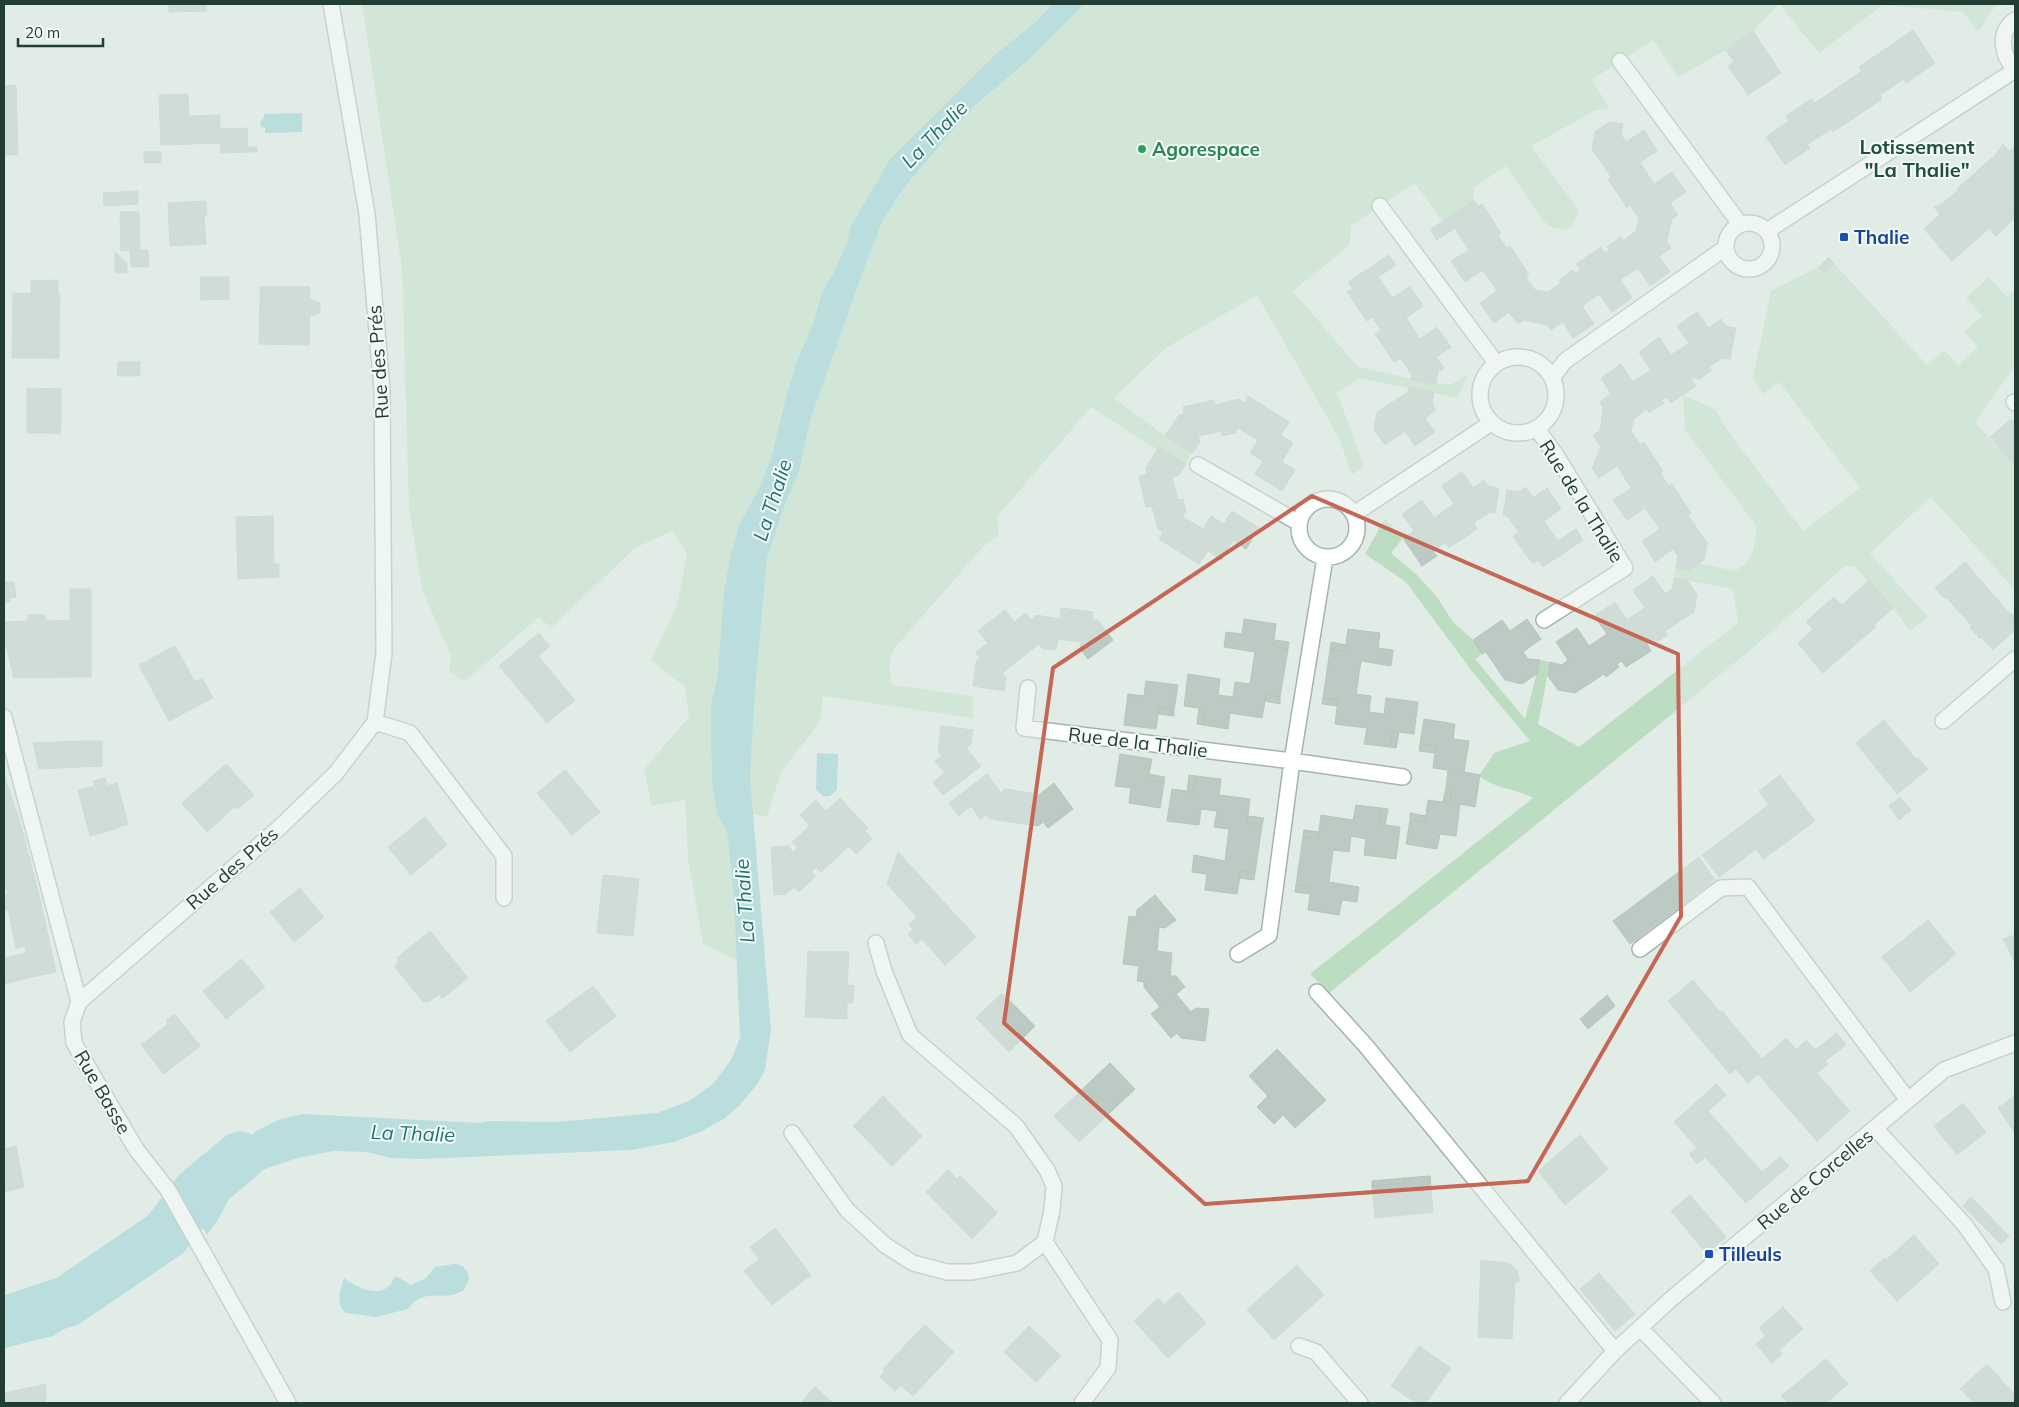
<svg xmlns="http://www.w3.org/2000/svg" width="2019" height="1407" font-family="Mulish,sans-serif">
<rect width="100%" height="100%" fill="#e2ece7"/>
<path fill="#bcddc1" d="M362,4H1052L1036,22L998,52L890,159L850,226L847,243L833,274L822,291L815,318L796,364L786,397L771,458L760,487L740,523L731,552L724,590L717,681L711,703V744L712,785L717,814L727,832L734,899L737,960L703,944L688,859L685,800L652,806L644,769L689,717L685,687L651,660L677,606L687,554L672,531L635,548L551,628L539,617L464,682L449,671L451,656L422,589L409,508L402,268Z
M1084,4H2001L1994,8L1978,32L1963,12L1883,5L1819,53L1779,4L1753,31L1726,50L1678,77L1653,40L1592,80L1610,109L1596,110L1531,146L1579,210L1573,225L1566,230L1553,228L1543,221L1506,166L1473,188L1474,200L1442,221L1415,183L1351,226L1350,245L1293,291L1358,367L1436,384H1452L1468,374L1458,398L1359,378L1337,393L1364,466L1352,475L1339,438L1257,295L1166,348L1114,398L1165,436L1192,453L1186,464L1159,447L1157,450L1091,407L997,517L999,535L983,547L893,650L889,665L892,685L973,696V718L823,696L820,722L781,772L767,817L752,813L750,777L755,692L767,560L785,504L799,472L810,421L862,274L883,220L903,189L972,108L1027,61Z
M1834,263L1927,365L1944,350L1958,365L1978,347L1964,332L1982,316L1966,298L1989,277L2007,297L2015,290V366L1975,422L2015,466V590L1931,497L1870,553L1928,617L1910,631L1893,608L1854,566H1845L1753,648L1329,993L1310,974L1533,798C1514,788 1496,789 1479,776L1494,753L1530,741L1474,674L1406,582L1365,554L1385,518L1403,538L1391,553L1418,576L1437,597L1453,622L1473,640L1482,654L1475,659L1525,719L1540,660L1550,662L1538,724L1579,747L1738,623L1733,589L1674,578L1676,568L1689,570L1699,563L1735,571C1754,560 1754,548 1757,527L1685,430L1683,395L1716,410L1723,424L1803,531L1860,488L1779,382L1763,394L1753,378L1771,291L1819,267L1825,272Z"/>
<path fill="#8bcdd0" d="M1052,4H1084L1027,61L972,108L903,189L883,220L862,274L810,421L799,472L785,504L767,559L755,692L750,777L771,1029L765,1070L758,1083L740,1105L724,1119L700,1132L674,1142L631,1150L421,1159L391,1158L367,1152L333,1151L298,1158L270,1167L247,1177L233,1191L219,1218L207,1235L183,1194L221,1165L256,1131L278,1120L302,1114L480,1123L489,1121L555,1122L657,1113L689,1101L713,1084L731,1060L740,1038L734,899L727,832L717,814L712,785L711,744V703L717,681L724,590L731,552L740,523L760,487L771,458L786,397L796,364L815,318L822,291L833,274L847,243L850,227L890,159L998,52L1036,22Z
M302,113V132L265,133V128L261,126L260,122L264,118V114Z
M817,753L838,754L837,790L830,796H823L816,789Z
M164,1205L187,1245L98,1307L53,1336L4,1348V1304L42,1292L98,1258Z
M453,1264C462,1264 468,1269 469,1279L464,1290C442,1304 425,1285 408,1309L376,1317L346,1313C335,1304 340,1290 344,1278C354,1286 377,1298 389,1286C392,1283 393,1279 396,1276L411,1285L426,1278L435,1267Z"/>
<g fill="none" stroke-linecap="round" stroke-linejoin="round">
<path stroke="#8bcdd0" stroke-width="51" d="M4,1322L68,1301L166,1234L198,1192L240,1157"/>
</g>
<path fill="#bbcac2" stroke="#b5c6bd" d="M169,4H206V11L169,12Z
M1913,30L1935,63L1906,83L1904,79L1880,95L1882,99L1833,132L1831,129L1807,145L1810,148L1785,165L1766,137L1789,121L1786,116L1811,99L1815,103L1862,71L1859,67Z
M1753,31L1781,73L1748,95L1728,66L1734,62L1726,50Z
M16,85L18,155H4V86Z
M188,94L189,120L195,119V116L220,115V129L247,128L248,152L221,153L220,143L161,145L159,95Z
M188,116H195V119L189,120Z
M1609,122L1623,124L1621,135L1626,142L1644,130L1657,151L1640,162L1654,184L1672,172L1686,192L1670,203L1678,215L1672,219L1669,230L1667,242L1671,248L1659,256L1670,272L1650,286L1638,268L1620,280L1632,298L1612,312L1599,294L1591,300L1582,306L1594,324L1573,338L1563,322L1551,330L1547,325L1524,320L1518,324L1509,312L1494,323L1480,303L1497,291L1483,270L1465,282L1451,261L1469,250L1455,228L1437,240L1430,230L1474,200L1478,206L1482,204L1491,218L1501,233L1498,235L1507,248L1510,246L1529,274L1526,277L1535,290L1548,292L1561,283L1559,280L1571,271L1573,270L1575,274L1580,270L1576,264L1601,247L1605,253L1610,250L1607,247L1621,237L1623,241L1636,231L1639,219L1630,205L1627,208L1608,179L1611,177L1592,149L1595,132Z
M2003,144L2009,151L2000,160L1995,155Z
M2015,146V216L2014,214L2002,224L2005,227L1996,236L1989,228L1952,261L1940,248L1949,240L1943,234L1935,241L1924,229L1961,195L1957,189L1995,155L2000,160Z
M247,147H257V152H248Z
M144,152H161V163H144Z
M138,191V204L104,206L103,193Z
M1958,191L1961,195L1945,209L1941,204Z
M203,201L206,202L207,215H204L206,244L170,246L168,203Z
M1941,204L1945,209L1940,214L1934,207Z
M120,212H139L140,250H148L149,267H131L130,250L121,251Z
M2014,214L2015,218L2005,227L2002,224Z
M1943,234L1949,240L1940,248L1935,241Z
M115,252L127,263V273L115,272Z
M1389,255L1396,265L1378,277L1392,298L1410,286L1423,306L1406,318L1420,339L1437,327L1451,347L1436,357L1444,368L1438,372L1436,384L1411,379L1412,375L1400,358L1394,362L1375,334L1381,330L1372,317L1367,321L1347,292L1353,289L1348,282Z
M1829,257L1834,263L1825,273L1819,267Z
M200,277H229V299L201,300Z
M58,280V294H31V281Z
M260,287H278L277,300H260Z
M278,287H310L309,345L259,344L260,300H277Z
M13,293L60,294L59,320H54L53,358H12Z
M310,299L320,303V313L310,316Z
M1697,312L1709,328L1721,319L1725,326L1736,328L1730,359L1723,358L1709,367L1712,370L1698,380L1696,377L1691,380L1696,386L1671,403L1666,397L1662,400L1664,403L1649,413L1647,409L1634,419L1631,431L1641,445L1644,442L1663,471L1660,473L1669,486L1672,484L1691,513L1688,515L1707,543L1704,560L1689,570L1676,568L1678,556L1673,549L1655,562L1642,541L1660,529L1645,508L1627,520L1613,500L1631,488L1617,466L1599,478L1592,468L1601,447L1593,435L1600,431L1603,408L1600,402L1611,394L1601,378L1621,364L1633,382L1651,370L1639,352L1659,337L1671,355L1689,343L1677,326Z
M54,320H59V359L53,358Z
M118,362H140V376H117Z
M1409,387L1434,392L1432,403L1436,410L1425,418L1435,432L1415,446L1405,431L1385,445L1374,429L1377,412L1408,392Z
M27,388L61,389V422L54,421V433H27Z
M1248,396L1289,422L1281,435L1293,443L1282,462L1295,470L1282,491L1255,474L1263,461L1250,453L1258,440L1238,428L1235,433L1222,436L1221,431L1198,436L1200,442L1192,453L1165,436L1179,415L1184,414L1183,407L1214,400L1215,405L1239,399L1244,403Z
M2011,419L2015,423V466L1990,437Z
M54,421L61,422L60,434L54,433Z
M1159,447L1186,464L1179,475L1172,477L1178,500L1183,499L1186,511L1183,517L1203,529L1211,516L1224,524L1232,511L1259,528L1246,549L1233,540L1221,560L1208,551L1199,564L1159,539L1163,532L1158,529L1152,506L1146,507L1139,476L1147,474L1146,468Z
M1462,472L1473,488L1484,480L1488,486L1499,489L1495,513L1490,512L1474,523L1477,529L1449,548L1445,543L1433,551L1437,556L1422,566L1403,538L1414,531L1402,514L1422,500L1434,518L1454,504L1442,486Z
M1526,487L1533,498L1547,488L1561,509L1544,521L1558,541L1576,529L1583,540L1543,567L1538,560L1533,564L1513,536L1519,532L1507,516L1503,515L1507,490L1520,492Z
M273,516L274,564H279V577L238,579L236,517Z
M1965,562L2009,613L2008,614L2015,624V630L1993,650L1981,637L1980,639L1970,628L1972,626L1946,597L1944,598L1935,588Z
M1653,576L1665,594L1672,589L1674,578L1687,580L1697,595L1694,612L1665,631L1668,635L1655,643L1653,644L1651,641L1647,644L1651,651L1626,667L1622,661L1617,664L1619,667L1606,677L1604,674L1575,693L1558,690L1548,676L1550,662L1562,665L1568,660L1556,642L1577,628L1589,646L1607,634L1594,616L1615,602L1627,620L1645,608L1633,590Z
M1869,580L1893,608L1874,625L1876,627L1864,637L1861,633L1850,644L1820,609L1834,597L1842,605Z
M4,582H7L10,602L4,603Z
M7,582H14L16,597L9,598Z
M70,589H91V607L70,606Z
M70,606L91,607V620L70,621Z
M1061,608L1093,612L1092,620H1098L1113,640L1088,659L1080,649L1081,642L1058,639L1056,650L1043,649L1039,644L1002,673L1006,677L1004,691L973,686L976,662L980,658L976,652L988,643L978,631L1005,610L1014,622L1026,613L1031,620L1036,615L1060,619Z
M1820,609L1850,644L1820,670L1798,643L1813,629L1806,622Z
M2009,613L2015,615V624L2008,614Z
M28,615H45V621L91,620V677H72V653L8,654L4,638V622L28,621Z
M1244,619L1276,624L1273,646L1288,649L1280,697L1266,695L1262,718L1230,713L1228,729L1203,725L1205,709L1184,706L1188,674L1220,679L1218,695L1233,697L1235,682L1250,684L1255,652L1224,647L1226,632L1242,634Z
M1527,619L1541,639L1523,652L1528,659L1540,660L1537,674L1522,684L1505,680L1486,652L1482,654L1473,640L1502,620L1510,631Z
M1348,629L1380,633L1378,648L1393,650L1391,666L1361,661L1356,694L1371,696L1369,712L1384,714L1386,698L1418,702L1414,734L1392,731L1390,747L1364,744L1367,728L1335,724L1338,700L1323,698L1330,650L1345,651Z
M539,633L550,646L538,656L575,700L547,723L499,666Z
M1861,633L1864,637L1823,673L1820,670Z
M1274,640L1289,642L1288,649L1273,646Z
M1331,642L1346,645L1345,651L1330,650Z
M175,646L195,682L202,678L213,698L169,721L139,665Z
M72,653V677L14,678L8,654Z
M1146,681L1178,685L1174,710L1159,708L1156,729L1124,725L1128,694L1144,696Z
M1266,695L1280,697V704L1265,701Z
M1323,698L1338,700L1337,706L1322,704Z
M1159,708L1174,710V716L1158,714Z
M1199,708L1205,709L1203,725L1197,724Z
M1424,719L1455,724L1453,739L1469,741L1464,772L1480,775L1475,807L1460,804L1456,836L1440,834L1437,849L1406,844L1410,820L1425,822L1428,800L1450,803L1452,788H1446L1448,770L1433,768L1436,746L1420,744Z
M1884,720L1916,759L1918,758L1928,769L1897,794L1856,743Z
M941,726L973,730L971,744L966,748L981,766L943,795L933,782L945,773L935,761L942,756L938,750Z
M1392,731L1399,732L1396,748L1390,747Z
M83,741H102V766L39,769L33,743Z
M1420,744L1436,746L1435,753L1419,751Z
M1120,754L1152,759L1148,780L1164,783L1160,808L1129,803L1131,788L1115,786Z
M226,764L254,795L238,809L235,806L207,832L182,803Z
M565,770L600,812L572,835L537,793Z
M987,774L1001,793L1005,789L1032,793L1035,798L1054,783L1073,809L1048,828L1043,822L1038,826L990,819L986,814L980,819L971,806L959,816L949,803Z
M1149,774L1165,777L1164,783L1148,780Z
M4,775L11,796L4,798Z
M1189,775L1196,776L1193,792L1187,791Z
M1780,775L1815,821L1763,859L1756,849L1719,877L1702,855L1769,805L1759,791Z
M1196,776L1221,779L1219,795L1250,799L1247,823L1262,825L1255,873L1241,871L1237,894L1205,890L1207,874L1192,872L1194,855L1225,861L1229,829L1214,827L1217,811L1201,809L1199,825L1167,821L1172,789L1193,792Z
M105,778L119,828L90,836L78,790L95,786L93,781Z
M117,783L128,824L118,827L107,786Z
M1446,788H1452L1450,803L1443,802Z
M11,796L20,821L4,827V798Z
M1900,797L1911,810L1899,820L1889,806Z
M840,798L868,828L865,831L872,839L856,854L849,846L821,872L816,867L811,872L816,876L799,892L794,887L786,894L774,895L771,847L788,846L793,852L797,848L792,842L810,826L800,815L816,800L826,811Z
M1356,805L1381,808L1379,824L1400,827L1396,859L1364,855L1366,839L1351,836L1349,852L1333,850L1329,882L1359,887L1357,902L1342,900L1339,915L1308,910L1311,887L1296,885L1303,837L1318,839L1321,815L1353,820Z
M1381,808L1388,809L1385,825L1379,824Z
M1410,813L1426,816L1425,822L1410,820Z
M1248,816L1264,818L1262,825L1247,823Z
M425,817L447,845L411,875L388,847Z
M20,821L41,903L4,910V895L8,894L4,878V827Z
M1304,830L1319,832L1318,839L1303,837Z
M898,852L930,887L908,907L887,884Z
M1699,857L1715,880L1630,944L1613,921Z
M1241,871L1255,873L1254,880L1239,878Z
M603,875L639,879L633,936L597,933Z
M1296,885L1311,887L1310,894L1295,892Z
M930,887L976,937L945,965L922,939L916,944L908,934L913,929L909,925L917,917L908,907Z
M300,888L324,917L294,942L270,912Z
M1155,895L1176,920L1165,928L1159,927L1157,951L1172,953L1170,976H1176L1185,987L1176,994L1191,1012L1196,1008L1209,1009L1205,1041L1181,1038L1177,1033L1171,1038L1151,1014L1160,1007L1144,987V982L1137,981L1139,966L1123,964L1129,916L1136,917L1137,910Z
M41,903L56,972L32,977L25,946L16,948L8,909Z
M1928,920L1956,954L1910,992L1886,962L1906,945L1902,941Z
M430,931L468,978L442,999L439,994L429,1002H423L395,967L399,960L397,958Z
M2015,935V962L2003,939Z
M1902,941L1906,945L1886,962L1881,957Z
M808,951L813,952L811,1001L806,1000Z
M813,952H849L847,985L854,986L853,1003H847V1019L805,1017L806,1000L811,1001Z
M26,953L32,977L4,984V958Z
M242,959L265,987L226,1019L203,991Z
M1693,980L1720,1012L1695,1033L1668,1001Z
M593,986L616,1016L570,1052L546,1021Z
M1002,993L1035,1026L1009,1052L976,1018Z
M1607,995L1615,1006L1588,1029L1580,1019Z
M1722,1011L1756,1052L1730,1074L1695,1033Z
M175,1014L200,1046L164,1074L141,1045L168,1024L166,1021Z
M1837,1033L1846,1045L1825,1061L1815,1050Z
M1786,1038L1850,1111L1817,1141L1758,1074L1748,1083L1736,1069L1747,1059L1753,1067Z
M1806,1040L1828,1064L1817,1073L1796,1050Z
M1277,1049L1326,1100L1295,1128L1283,1115L1274,1124L1257,1107L1268,1096L1249,1076Z
M1756,1052L1762,1059L1753,1067L1747,1059Z
M1110,1063L1135,1089L1079,1142L1054,1116Z
M1716,1084L1726,1095L1708,1111L1762,1172L1780,1157L1789,1166L1746,1203L1705,1157L1697,1164L1689,1154L1697,1148L1674,1122Z
M883,1096L909,1123L906,1126L880,1099Z
M2014,1096L2015,1099V1133L1998,1108Z
M880,1099L906,1126L909,1123L922,1136L892,1166L853,1126Z
M1963,1103L1986,1132L1957,1155L1934,1126Z
M1580,1135L1608,1169L1565,1205L1538,1171Z
M16,1146L24,1187L4,1192V1149Z
M948,1170L957,1179L960,1176L997,1213L972,1239L926,1192Z
M1430,1176L1433,1212L1375,1218L1372,1186L1405,1183L1404,1178Z
M1404,1178L1405,1183L1372,1186V1181Z
M1690,1195L1726,1237L1707,1254L1671,1211Z
M1971,1197L2009,1236L2001,1244L1963,1206Z
M775,1228L811,1275L807,1278L780,1243L759,1259L750,1247Z
M1914,1235L1939,1264L1897,1301L1870,1271L1884,1258L1886,1260Z
M780,1243L807,1278L772,1305L744,1271Z
M1481,1260L1508,1263L1516,1269L1519,1276V1282H1515L1512,1339L1478,1337Z
M1297,1265L1300,1269L1286,1281L1283,1277Z
M1300,1269L1324,1295L1274,1340L1247,1310L1283,1277L1286,1281Z
M1599,1273L1635,1314L1615,1331L1580,1289Z
M1178,1292L1206,1323L1168,1358L1134,1321L1148,1308L1154,1314Z
M1158,1298L1165,1305L1154,1314L1148,1308Z
M1783,1307L1803,1329L1779,1350L1782,1354L1772,1363L1756,1344L1766,1336L1759,1328Z
M925,1325L954,1352L913,1396L886,1372L914,1342L911,1339Z
M1029,1326L1061,1356L1036,1382L1004,1352Z
M911,1339L914,1342L886,1372L883,1369Z
M1419,1346L1445,1364L1433,1382L1437,1387L1426,1403H1416L1391,1386Z
M1826,1359L1848,1384L1826,1403H1788L1781,1396Z
M1445,1364L1451,1368L1437,1387L1433,1382Z
M1987,1364L2006,1385L2001,1389L2015,1403H1974L1960,1389Z
M885,1371L901,1386L895,1391L880,1377Z
M46,1384V1403H4V1393Z
M2006,1385L2015,1395V1403L2001,1389Z
M815,1387L833,1403H800Z"/>
<g fill="none" stroke-linecap="round" stroke-linejoin="round">
<defs>
<path id="minor" d="M2015,20C1997,32 2002,56 2015,70
M1620,61L1740,224
M1380,206L1496,363
M1726 246a23 23 0 1 1 46 0a23 23 0 1 1-46 0Z
M1767,231L2015,70
M1480 395a38 38 0 1 1 76 0a38 38 0 1 1-76 0Z
M1552,378L1565,361L1725,248
M2014,402L2015,403
M1537,429L1556,455L1625,568L1544,620
M1198,465L1299,523
M1299 528a29 29 0 1 1 58 0a29 29 0 1 1-58 0Z
M1354,514L1491,423
M1028,688L1024,728L1292,761L1403,777
M4,717L79,1002L72,1022L74,1043L136,1149L168,1190L288,1403
M1943,721L2015,659
M375,722L410,733L504,856V898
M1640,949L1721,888L1748,887L1908,1100
M1238,954L1269,935L1292,761L1325,558
M1317,992L1366,1046L1615,1351
M79,1002L279,828L336,773L375,722L384,653L382,390L367,214L331,4
M1875,1128L1964,1224L1996,1269L2003,1302
M792,1133L847,1210L885,1245L913,1263L947,1272H972L1017,1263L1045,1242L1052,1210L1054,1186L1047,1170L1016,1126L910,1035L884,971L876,943
M1045,1242L1110,1340L1108,1368L1082,1403
M1640,1328L1713,1403
M1299,1346L1316,1352L1360,1403
M1567,1403L1615,1351L1670,1300L1944,1070L2015,1043"/>
</defs>
<use href="#minor" stroke="#a5b4ad" stroke-width="18"/>
<use href="#minor" stroke="#fff" stroke-width="15"/>
</g>
<path d="M0 0H2019V1407H0ZM1312,496L1678,654L1681,916L1528,1181L1205,1204L1004,1023L1053,668Z" fill="#e2ece7" fill-opacity=".55" fill-rule="evenodd"/>
<path fill="none" stroke="#c66755" stroke-width="4" stroke-linejoin="round" d="M1312,496L1678,654L1681,916L1528,1181L1205,1204L1004,1023L1053,668Z"/>
<circle fill="#2e9e5b" stroke="#f3f9f5" stroke-width="2" cx="1142" cy="149" r="5"/>
<g fill="#1a4fb4" stroke="#f3f9f5" stroke-width="2">
<rect x="1839" y="232" width="10" height="10" rx="2.5"/>
<rect x="1704" y="1249" width="10" height="10" rx="2.5"/>
</g>
<g text-anchor="middle" dominant-baseline="central" stroke-width="4" stroke-linejoin="round" paint-order="stroke">
<g font-size="19" font-weight="bold" fill="#27864d" stroke="#f3f9f5" text-anchor="start">
<text x="1152" y="149">Agorespace</text>
</g>
<g font-size="19" font-weight="bold" fill="#164399" stroke="#f3f9f5" text-anchor="start">
<text x="1854" y="237">Thalie</text>
<text x="1719" y="1254">Tilleuls</text>
</g>
<g font-size="19" fill="#223d33" stroke="#f3f9f5">
<text transform="translate(378 362) rotate(-94)">Rue des Prés</text>
<text transform="translate(1582 501) rotate(58)">Rue de la Thalie</text>
<text transform="translate(1138 742) rotate(7)">Rue de la Thalie</text>
<text transform="translate(232 868) rotate(-41)">Rue des Prés</text>
<text transform="translate(103 1092) rotate(60)">Rue Basse</text>
<text transform="translate(1815 1179) rotate(-40)">Rue de Corcelles</text>
</g>
<g font-size="20" font-style="italic" fill="#1d7278" stroke="#f3f9f5">
<text transform="translate(934 134) rotate(-46)">La Thalie</text>
<text transform="translate(772 500) rotate(-72)">La Thalie</text>
<text transform="translate(744 901) rotate(-94)">La Thalie</text>
<text transform="translate(413 1133) rotate(2)">La Thalie</text>
</g>
<g font-size="20" font-weight="bold" fill="#1f4f3e" stroke="#f3f9f5">
<text x="1917" y="146">Lotissement<tspan x="1917" dy="23">"La Thalie"</tspan></text>
</g>
</g>
<rect width="2019" height="1407" fill="none" stroke="#223d33" stroke-width="10"/>
<path d="M18 38v8h85v-8" fill="none" stroke="#223d33" stroke-width="2.5"/>
<text x="25" y="38" font-size="15" fill="#223d33" stroke="#f3f9f5" stroke-width="4" paint-order="stroke">20 m</text>
</svg>
